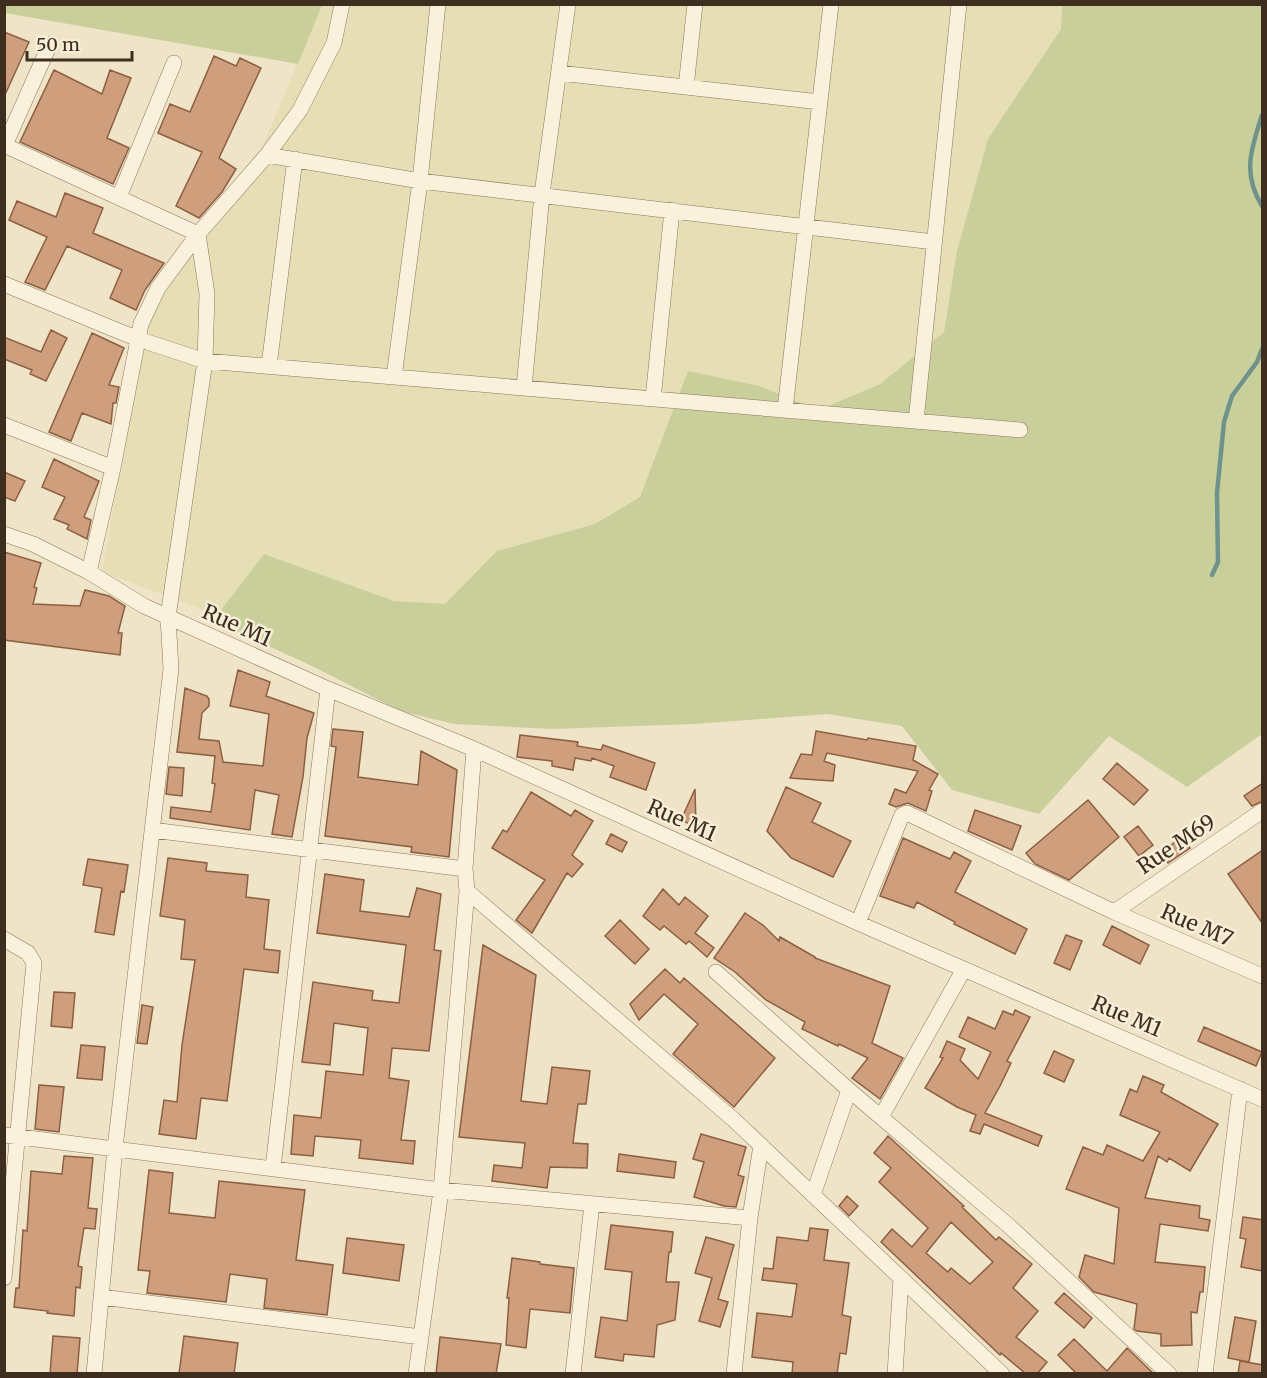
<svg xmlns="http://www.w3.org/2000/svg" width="1267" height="1378" font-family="Merriweather,serif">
<rect width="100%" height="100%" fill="#f0e4c8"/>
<path fill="#e6deb5" d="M322,5H1062L1061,29L988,139L957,251L944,332L880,384L819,410L688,371L640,497L595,524L497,551L445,605L394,601L264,554L217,615L102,572L152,288L263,145Z"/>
<path fill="#c9cf9b" d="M4,5L5,4L322,5L298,64L5,13Z
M1062,5H1262V734L1187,787L1109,736L1039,814L952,790L902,726L827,714L695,724L552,729L454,724L400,711L310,665L219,624L217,615L264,554L394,601L445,604L497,551L595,524L640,497L688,371L759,386L819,410L880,384L944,332L957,251L988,139L1061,29Z"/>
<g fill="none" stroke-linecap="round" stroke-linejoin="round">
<path stroke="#6f938a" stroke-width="4.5" d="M1262,115C1251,149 1242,174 1262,206
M1212,575L1218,562L1217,493L1224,422L1232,396L1257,362L1262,349"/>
</g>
<path fill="#cf9f7d" stroke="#8d5f41" stroke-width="1.5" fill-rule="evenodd" d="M4,32L29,42L4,97Z
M214,56L236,66L240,58L261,68L219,158L236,169L222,192L199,218L176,206L202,152L158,133L170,104L190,112Z
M54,70L102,94L110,70L131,78L107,138L129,148L113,184L20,142Z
M65,193L103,208L93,233L164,263L145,290L136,310L110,298L122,270L67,246L45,290L25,282L47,237L9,220L17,201L56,217Z
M51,330L67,338L46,381L30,374L32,370L4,359V337L41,352Z
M92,333L124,348L109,385L119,387L116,403H113L111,424L82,413L71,441L49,432Z
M54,459L99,481L84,517L91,520L87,539L67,529L69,525L54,519L65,497L42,487Z
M4,472L25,481L15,501L4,497Z
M4,552L41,563L34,587L37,588L33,604L80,606L85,590L109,596L125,606L118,633H122L120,655L4,640Z
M238,670L270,682L266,696L314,713L307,738L303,777L292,837L272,834L279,795L255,790L250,830L170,818L171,807L211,812L215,784L212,783L215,756L177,752L185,688L207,696L209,699V706L202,713L199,739L219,741L223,762L263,766L269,714L230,706Z
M333,729L363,732L358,777L418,785L421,751L457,770L449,857L411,852L412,847L325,836L336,747L331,746Z
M816,731L867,740L868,738L916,746L913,760L938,774L929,790L932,791L926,811L908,803L896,807L889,804L895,789L906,793L918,771L827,753L824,761L835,765L833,781L790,778L801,754L812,755Z
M520,735L578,742L577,746L601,750L603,745L655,763L646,790L610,777L614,766L592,758L591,761L575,758L573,770L552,766V761L517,757Z
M1117,763L1148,790L1134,805L1103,779Z
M169,767L184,768L182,796L166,794Z
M1263,783V801L1252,806L1244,796Z
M786,787L821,803L812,822L851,841L833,877L791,858L767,831Z
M695,789L696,827L681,820Z
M531,792L571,816L575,810L593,821L572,855L583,864L572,877L567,873L532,933L516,920L545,880L492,848L503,830L507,832Z
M1088,800L1119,837L1069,880L1035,864L1026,853Z
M975,810L1021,826L1012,850L968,831Z
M1138,826L1153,845L1139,856L1124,837Z
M611,834L627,842L622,852L606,844Z
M1182,837L1190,848L1168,863L1160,853Z
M903,838L950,859L954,852L971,861L955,892L1027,929L1015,954L954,924L955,922L917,902L914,908L880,896Z
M1263,850V924L1228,874Z
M168,858L207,863L206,871L248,875L246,897L269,900L264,949L280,951L278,973L244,969L227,1101L201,1098L196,1139L159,1134L164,1100L177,1102L182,1045L195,960L181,959L185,920L160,916Z
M88,859L128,865L124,892L121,891L114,935L95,932L102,888L83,885Z
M325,874L364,880L360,911L409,917L417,888L441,894L434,950L441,951L429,1051L392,1048L389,1078L409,1081L401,1140L415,1141L413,1164L359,1158L361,1140L315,1136L313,1156L291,1154L294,1115L321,1118L326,1071L363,1075L368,1028L334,1023L330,1065L302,1062L313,982L373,991L372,1000L399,1003L406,945L317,933Z
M663,889L679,905L685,897L708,916L695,933L714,948L707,957L689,941L686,944L664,926L660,930L643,916Z
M745,913L764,926L779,941L780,937L815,957V958L890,986L872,1043L903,1058L880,1099L852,1078L868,1058L839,1044L838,1046L802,1029L805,1022L766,1000L735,972L714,958Z
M620,920L649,949L635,964L605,936Z
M1112,926L1149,945L1140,964L1103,945Z
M1066,935L1082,941L1070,970L1054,963Z
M483,945L536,975L521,1101L547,1104L552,1067L590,1071L586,1104H578L573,1143L588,1144L587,1168L550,1167L547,1188L492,1181L494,1165L522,1168L525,1143L459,1137Z
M665,969L680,983L684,978L775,1058L734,1107L673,1054L698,1024L664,994L639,1020L630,1004Z
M54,992L75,993L72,1028L51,1026Z
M142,1005L153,1007L147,1044L137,1043Z
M1015,1010L1030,1017L1007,1061L1011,1063L1000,1086L985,1113L1042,1136L1038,1146L984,1124L980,1134L970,1131L976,1115L957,1107L925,1088L943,1058L940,1057L947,1041L965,1049L960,1060L978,1079L991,1052L959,1037L968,1017L995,1029L1003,1011L1013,1015Z
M1204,1027L1262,1052L1256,1066L1198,1041Z
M81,1045L105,1047L102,1080L77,1078Z
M1054,1051L1074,1060L1064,1082L1044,1073Z
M1143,1076L1164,1085L1161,1092L1218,1124L1190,1171L1169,1158L1167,1162L1158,1156L1145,1198L1200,1206L1199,1218L1210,1220L1208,1231L1160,1224L1155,1262L1205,1267L1203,1292H1200L1197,1313L1191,1312L1192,1345L1161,1346V1334L1137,1331L1134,1329L1137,1304L1094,1292L1079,1277L1085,1255L1114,1264L1119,1208L1066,1189L1083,1147L1103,1155L1107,1145L1143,1161L1160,1132L1120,1115L1130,1089L1137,1092Z
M39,1085L64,1087L59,1132L35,1129Z
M701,1134L746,1147L738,1175L744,1177L736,1207L724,1206L694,1197L704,1162L693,1159Z
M888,1136L964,1206L962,1207L996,1240L999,1237L1032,1264L1013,1288L1038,1311L1016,1337L1047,1362L1037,1374H1026L1001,1353L1000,1355L881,1242L892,1229L912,1247L928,1228L879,1182L891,1168L874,1153ZM951,1222L993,1262L970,1284L951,1268L948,1272L926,1253Z
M619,1154L676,1162L674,1178L617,1171Z
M64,1156L93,1158L88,1208L97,1209L95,1229L84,1228L78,1266L82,1267L80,1288L76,1287L74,1316L47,1313L48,1311L14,1307L16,1288H19L23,1230L27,1231L31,1171L62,1174Z
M149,1170L173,1173L169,1213L215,1218L219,1181L305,1190L296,1260L333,1265L327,1315L264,1308L267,1279L230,1274L226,1302L147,1293L150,1271L138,1270Z
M847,1196L858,1206L849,1216L839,1206Z
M1243,1217L1263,1220V1271L1241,1267L1246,1239L1240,1238Z
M611,1225L673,1232L671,1252H669L666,1282H679L675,1320L657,1325L654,1357L624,1354L623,1361L595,1357L601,1317L627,1321L632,1272L605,1269Z
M810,1228L828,1230L824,1260L849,1263L842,1315L851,1317L846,1354L840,1353L837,1374H792L793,1362L752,1357L757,1313L792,1317L797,1284L762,1280L764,1268L773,1269L777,1237L808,1241Z
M706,1237L734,1245L718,1299L728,1302L720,1327L699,1321L712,1278L695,1273Z
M347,1238L404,1245L399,1281L343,1273Z
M512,1258L540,1262V1264L574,1268L570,1313L530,1309L526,1348L506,1345L509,1298H507Z
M1064,1293L1092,1318L1084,1328L1055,1303Z
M1235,1317L1256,1321L1249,1362L1228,1358Z
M53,1336L80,1338L77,1374H50Z
M184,1336L238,1343L234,1374H179Z
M440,1337L501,1344L496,1374H436Z
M1074,1339L1107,1371L1127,1348L1154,1374H1077L1058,1355Z
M1240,1361L1263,1365V1374H1238Z"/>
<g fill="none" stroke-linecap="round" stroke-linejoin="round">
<defs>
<path id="minor" d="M559,73L820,102
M686,87L695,4
M4,145L198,234L207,294L205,361L168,617L171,669L115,1148L94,1374
M5,145L50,44
M267,155L420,181L934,242
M119,197L174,63
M4,284L138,339L205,361L1020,430
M269,366L295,159
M394,377L420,181L438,4
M524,388L542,194L568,4
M653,399L672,210
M785,410L831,4
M916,421L959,4
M4,425L113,468
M4,534L33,544L89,572L144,606L328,689L474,749L858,923L1262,1099
M89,572L113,468L141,324L158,288L198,234L267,155L300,110L334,43L342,4
M152,830L465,869
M467,891L733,1119L1002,1374
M1114,912L1262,811
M858,923L902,815L907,813L1114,912L1262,976
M4,939L28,953L34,963L4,1278
M716,972L849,1090L1009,1226L1169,1374
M881,1117L964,969
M4,1135L441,1190L750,1218
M273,1168L328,689
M813,1195L849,1090
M101,1297L421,1337
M416,1374L441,1190L467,891L465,869L474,749
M573,1374L592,1204
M734,1374L750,1218L761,1145
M895,1374L901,1278
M1205,1374L1240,1089"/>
</defs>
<use href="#minor" stroke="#8d765c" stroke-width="16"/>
<use href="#minor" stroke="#faf1dc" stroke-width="15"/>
</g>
<g text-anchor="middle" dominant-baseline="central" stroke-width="5" stroke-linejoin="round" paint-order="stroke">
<g font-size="21" fill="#3d2e20" stroke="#f7eed8">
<text transform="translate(237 625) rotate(24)">Rue M1</text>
<text transform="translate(682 820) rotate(24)">Rue M1</text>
<text transform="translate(1176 844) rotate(-34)">Rue M69</text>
<text transform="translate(1197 925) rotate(23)">Rue M7</text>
<text transform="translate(1127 1016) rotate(23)">Rue M1</text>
</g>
</g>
<rect width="1267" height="1378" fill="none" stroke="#3d2e20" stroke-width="12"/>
<path d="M27 51v9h105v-9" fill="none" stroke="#3d2e20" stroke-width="3"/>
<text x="36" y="51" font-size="18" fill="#3d2e20" stroke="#f7eed8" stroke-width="4.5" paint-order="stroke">50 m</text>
</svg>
